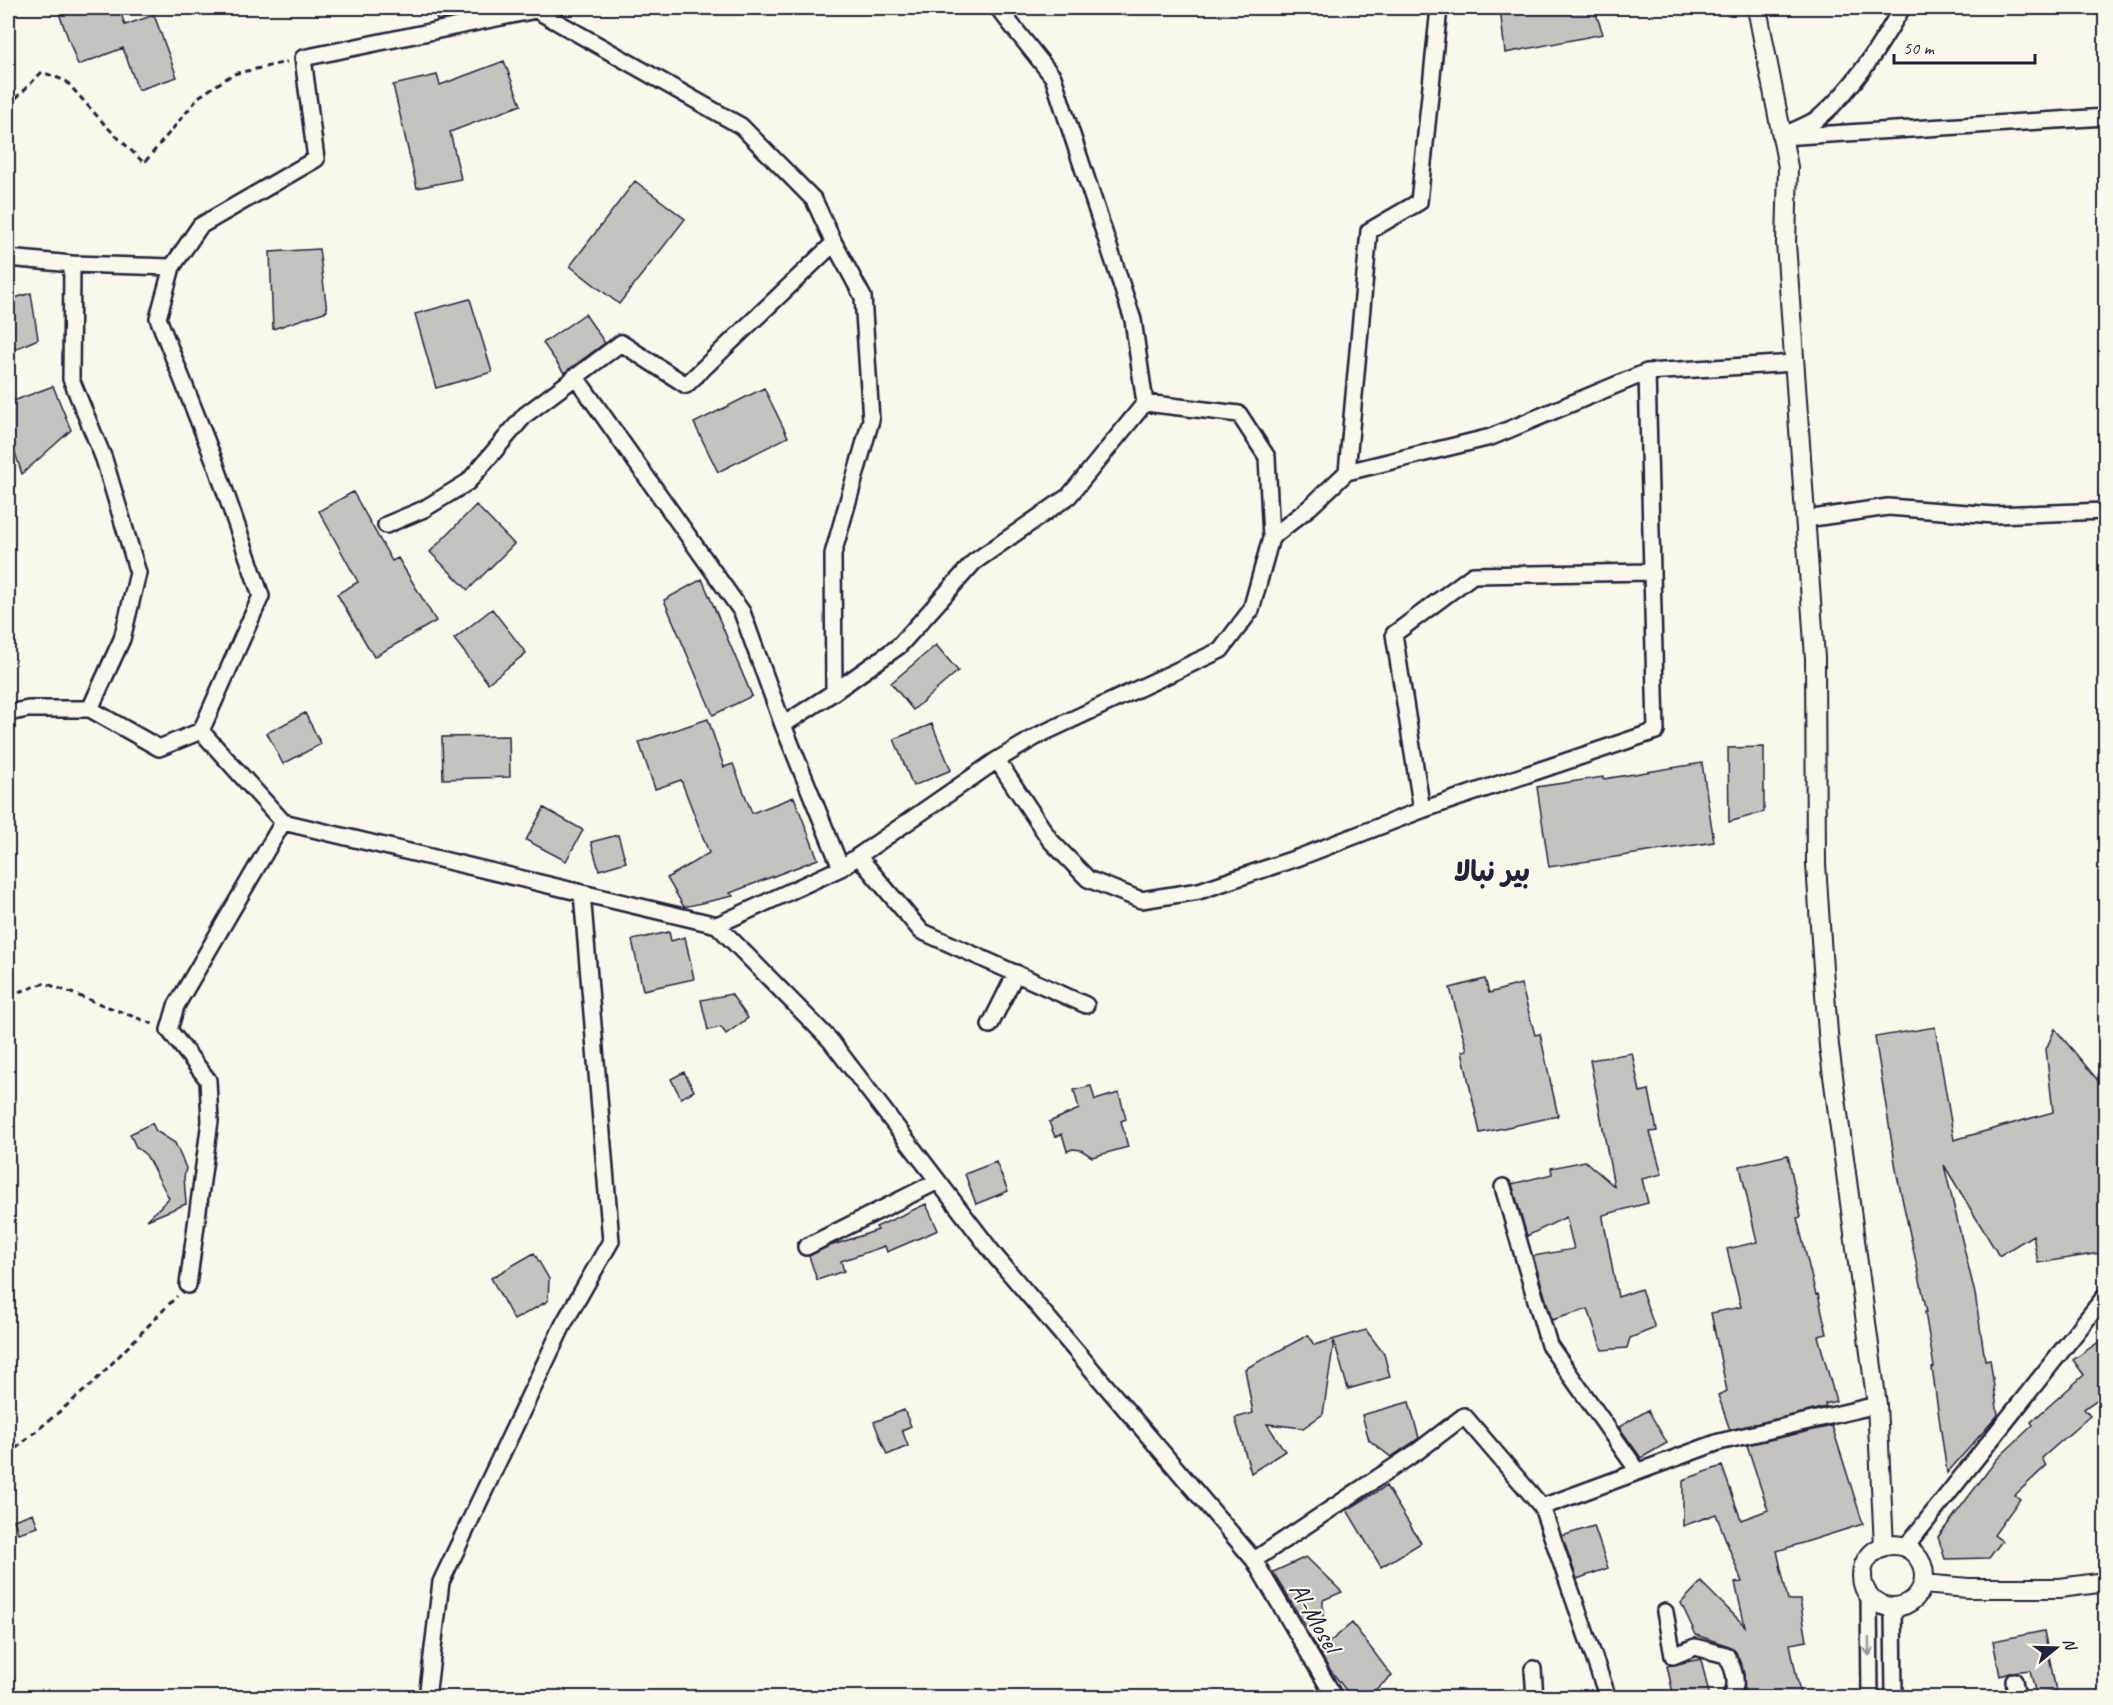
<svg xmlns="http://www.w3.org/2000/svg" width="2113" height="1705" font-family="Caveat,'Playpen Sans Arabic',sans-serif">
<rect width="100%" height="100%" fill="#fbf7ec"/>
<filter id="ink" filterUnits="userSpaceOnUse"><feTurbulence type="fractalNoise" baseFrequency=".0167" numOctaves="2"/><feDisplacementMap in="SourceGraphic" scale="12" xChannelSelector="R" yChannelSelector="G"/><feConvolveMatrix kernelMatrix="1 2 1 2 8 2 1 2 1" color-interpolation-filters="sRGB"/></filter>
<g filter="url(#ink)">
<path fill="#c6c2c0" stroke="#22223b" stroke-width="1.5" d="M57,8H119L125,25L154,15L177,77L138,90L123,48L78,65Z
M433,8H478V12L437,20Z
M1500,8H1594L1603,34L1505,53Z
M504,61L521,105L450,132L461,179L417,188L393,85L437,75L440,85Z
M635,181L685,219L619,304L570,266Z
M319,249L327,311L273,329L270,252Z
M31,293L38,339L8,352V300Z
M470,299L492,372L436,388L415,314Z
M585,314L605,343L564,373L543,343Z
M53,386L71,430L22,474L8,431V403Z
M764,388L788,437L718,472L694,423Z
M353,492L392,561L398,558L436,621L374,657L337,594L358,582L319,511Z
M476,505L514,544L468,590L430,552Z
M702,579L752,696L713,715L664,600Z
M492,609L526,653L488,683L454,639Z
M936,645L958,671L913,710L891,683Z
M305,713L321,744L283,764L267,733Z
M708,719L724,767L733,764L752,813L794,797L818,859L730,893L733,896L684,907L667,878L709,853L681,780L655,789L639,742Z
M932,724L951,770L913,786L894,739Z
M509,736L510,777L443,779L442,737Z
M1764,747V812L1729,822L1728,748Z
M1702,763L1714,842L1549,867L1537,787L1603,777V779Z
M544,808L583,830L566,861L526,840Z
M618,835L626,862L599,870L591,842Z
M669,932L671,941L685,937L694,979L643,990L632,940Z
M1485,979L1489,993L1521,984L1535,1035L1540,1034L1558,1116L1480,1133L1462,1051L1467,1050L1450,988Z
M731,994L748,1018L726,1034L721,1027L708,1030L701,1000Z
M1935,1027L1954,1140L2053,1112L2046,1049L2055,1029L2106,1090V1252L2038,1263L2033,1235L1999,1256L1944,1165L1975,1294L1985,1360L1990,1359L1998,1415L1947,1473L1932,1368L1934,1367L1925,1312H1927L1897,1175L1875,1037Z
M1632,1053L1640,1092L1649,1090L1657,1131L1650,1132L1662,1174L1642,1179L1648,1203L1603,1215V1218L1618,1297L1641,1289L1655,1328L1630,1338L1627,1348L1602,1350L1588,1309L1552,1320L1533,1256L1574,1249L1566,1217L1527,1236L1512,1184L1552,1174L1551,1168L1585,1161L1614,1186L1590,1060Z
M684,1072L694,1091L681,1098L671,1079Z
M1091,1086L1095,1100L1119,1093L1126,1119L1121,1121L1128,1147L1092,1157L1081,1150L1073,1149L1067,1151L1062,1134L1055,1137L1049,1122L1079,1109L1074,1090Z
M152,1123L156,1131L175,1143L186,1168L184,1177L186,1204L147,1220L169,1198L146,1155L136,1147L130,1134Z
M1788,1155L1801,1217L1797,1218L1816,1295L1818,1294L1827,1334L1818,1336L1836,1401L1825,1404L1826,1407L1730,1430L1718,1395L1727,1391L1711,1313L1741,1307L1727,1249L1757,1242L1740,1166Z
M996,1162L1008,1191L976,1204L965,1174Z
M926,1204L938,1230L887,1252L885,1246L841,1261L844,1271L817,1280L809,1256L827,1247L878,1230L876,1227Z
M534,1253L549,1279L548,1301L514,1320L491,1278Z
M1366,1330L1384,1354L1390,1377L1348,1389L1334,1341L1323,1414L1303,1428L1267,1424L1285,1451L1251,1473L1235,1418L1253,1413L1245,1369L1308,1335L1314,1345Z
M2106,1337V1393L2084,1409L2090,1416L2042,1458L2046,1466L2015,1495L2020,1499L1994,1535L2002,1541L1989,1558L1945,1559L1938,1537L1997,1459L2033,1425L2031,1422L2084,1375L2073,1360Z
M1409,1402L1419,1438L1391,1457L1369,1440L1362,1415Z
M904,1410L911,1426L902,1430L908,1446L887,1455L874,1422Z
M1648,1410L1667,1443L1641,1458L1619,1427Z
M1832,1426L1863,1524L1777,1551L1788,1600H1800L1807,1641L1790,1644L1801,1698H1745L1744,1674L1736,1652L1729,1646L1696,1635L1681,1603L1701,1582L1745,1626L1735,1583L1742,1582L1716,1514L1683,1526V1480L1722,1466L1741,1520L1768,1510L1747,1445Z
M1386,1486L1421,1543L1381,1567L1347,1510Z
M33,1513L38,1527L18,1533L14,1520Z
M1594,1526L1608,1568L1577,1579L1562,1536Z
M1306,1557L1342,1592L1323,1600V1623L1306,1627L1273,1572Z
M1352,1623L1392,1676L1365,1698H1352L1328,1667L1319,1651Z
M2044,1631L2056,1691L2036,1695L2030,1670L2012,1672L2000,1676L1993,1641Z
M1701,1659L1710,1698H1674L1667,1666Z"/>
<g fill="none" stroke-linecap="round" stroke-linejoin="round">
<defs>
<path id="minor" d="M1786,134C1797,129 1811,124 1820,117C1855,87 1879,47 1902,8
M1781,137L2106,117
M8,258L72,264L71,379L104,459L138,573L122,639L90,709
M72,264L172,267L200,226L316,159L303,58L536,10L741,126L814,200L834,243L863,297L871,420L833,554L834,692
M172,267L158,318L216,465L261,596L201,731
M575,376L742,612L783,725L841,868
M1347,472L1369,231L1419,202L1439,8
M1806,519L1888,507L1994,515L2106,511
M386,525L424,509L468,482L525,415L621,343L686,385L834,243
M1271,538L1310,507L1347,472L1491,437L1647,372L1794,363
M8,713L28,709H90L159,748L201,731L283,822
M783,725L834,692L899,646L974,562L1069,496L1145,403L1133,320L1053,77L998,8
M997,760L1050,840L1088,879L1141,900L1199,891L1300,857L1422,810L1656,731L1647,372
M1422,810L1394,634L1473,575L1652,572
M858,856L921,931L1086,1005
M582,893L717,925L841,868L997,760L1039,735L1221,650L1251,610L1271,538L1267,457L1239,414L1145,403
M717,925L830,1040L996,1257L1254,1560L1418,1451L1464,1416L1542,1507L1719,1442L1877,1405
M990,1025L1016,973
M1503,1187L1549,1345L1638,1471
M806,1247L938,1181
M188,1285L210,1121L208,1080L169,1030L176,1006L283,822L582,893L611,1241L564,1323L441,1582L427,1698
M1542,1507L1608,1698
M1905,1548L2106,1295
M1254,1560L1335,1698
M1869,1596L1870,1698
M1893,1607L1894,1698
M1665,1612L1673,1656L1695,1647L1726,1655C1734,1668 1740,1684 1730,1698
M1533,1669L1535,1698
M2014,1681L2017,1698"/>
<path id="tertiary" d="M1757,8L1788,167L1786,243L1815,658L1816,864L1822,955L1829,1046L1877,1405L1884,1546
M1862 1576a31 31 0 1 1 62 0a31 31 0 1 1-62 0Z
M1923,1584L1968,1588H2060L2106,1582"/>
</defs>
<use href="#minor" stroke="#22223b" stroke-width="20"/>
<use href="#tertiary" stroke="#22223b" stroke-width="22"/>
<path stroke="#22223b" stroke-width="3" stroke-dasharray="6 4.5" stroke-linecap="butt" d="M8,106L42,72L66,81L106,126L144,163L200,96L233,74L287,62
M19,992L45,983L153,1024
M8,1455L91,1385L177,1296"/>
<use href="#minor" stroke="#fbf7ec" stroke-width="15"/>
<use href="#tertiary" stroke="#fbf7ec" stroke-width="18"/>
</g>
<defs><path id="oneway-shaft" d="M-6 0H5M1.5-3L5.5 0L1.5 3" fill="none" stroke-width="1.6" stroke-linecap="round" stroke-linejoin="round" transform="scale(1.5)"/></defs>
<use stroke="#99979c" href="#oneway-shaft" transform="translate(1869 1647) rotate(89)"/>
</g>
<g text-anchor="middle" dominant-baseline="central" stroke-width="4.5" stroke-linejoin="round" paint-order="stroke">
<g font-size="26" fill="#22223b" stroke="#fbf7ec">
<text transform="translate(1315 1617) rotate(60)">Al-Mosel</text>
</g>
<g font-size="28" font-weight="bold" fill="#22223b" stroke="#fbf7ec">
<text x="1492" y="871">بير نبالا</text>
</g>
</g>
<rect width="2113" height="1705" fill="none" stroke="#fbf7ec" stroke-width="30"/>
<rect x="15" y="15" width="2083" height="1675" fill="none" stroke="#22223b" stroke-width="2" filter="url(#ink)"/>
<g transform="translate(2056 1648) rotate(71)" stroke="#fbf7ec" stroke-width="4.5" paint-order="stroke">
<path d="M0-4.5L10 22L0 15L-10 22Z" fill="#22223b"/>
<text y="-9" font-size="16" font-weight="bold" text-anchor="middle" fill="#22223b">N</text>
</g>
<path d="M1894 54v9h141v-9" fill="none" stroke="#22223b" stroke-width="3"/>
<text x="1903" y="54" font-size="18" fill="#22223b" stroke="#fbf7ec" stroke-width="4.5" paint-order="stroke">50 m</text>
</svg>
